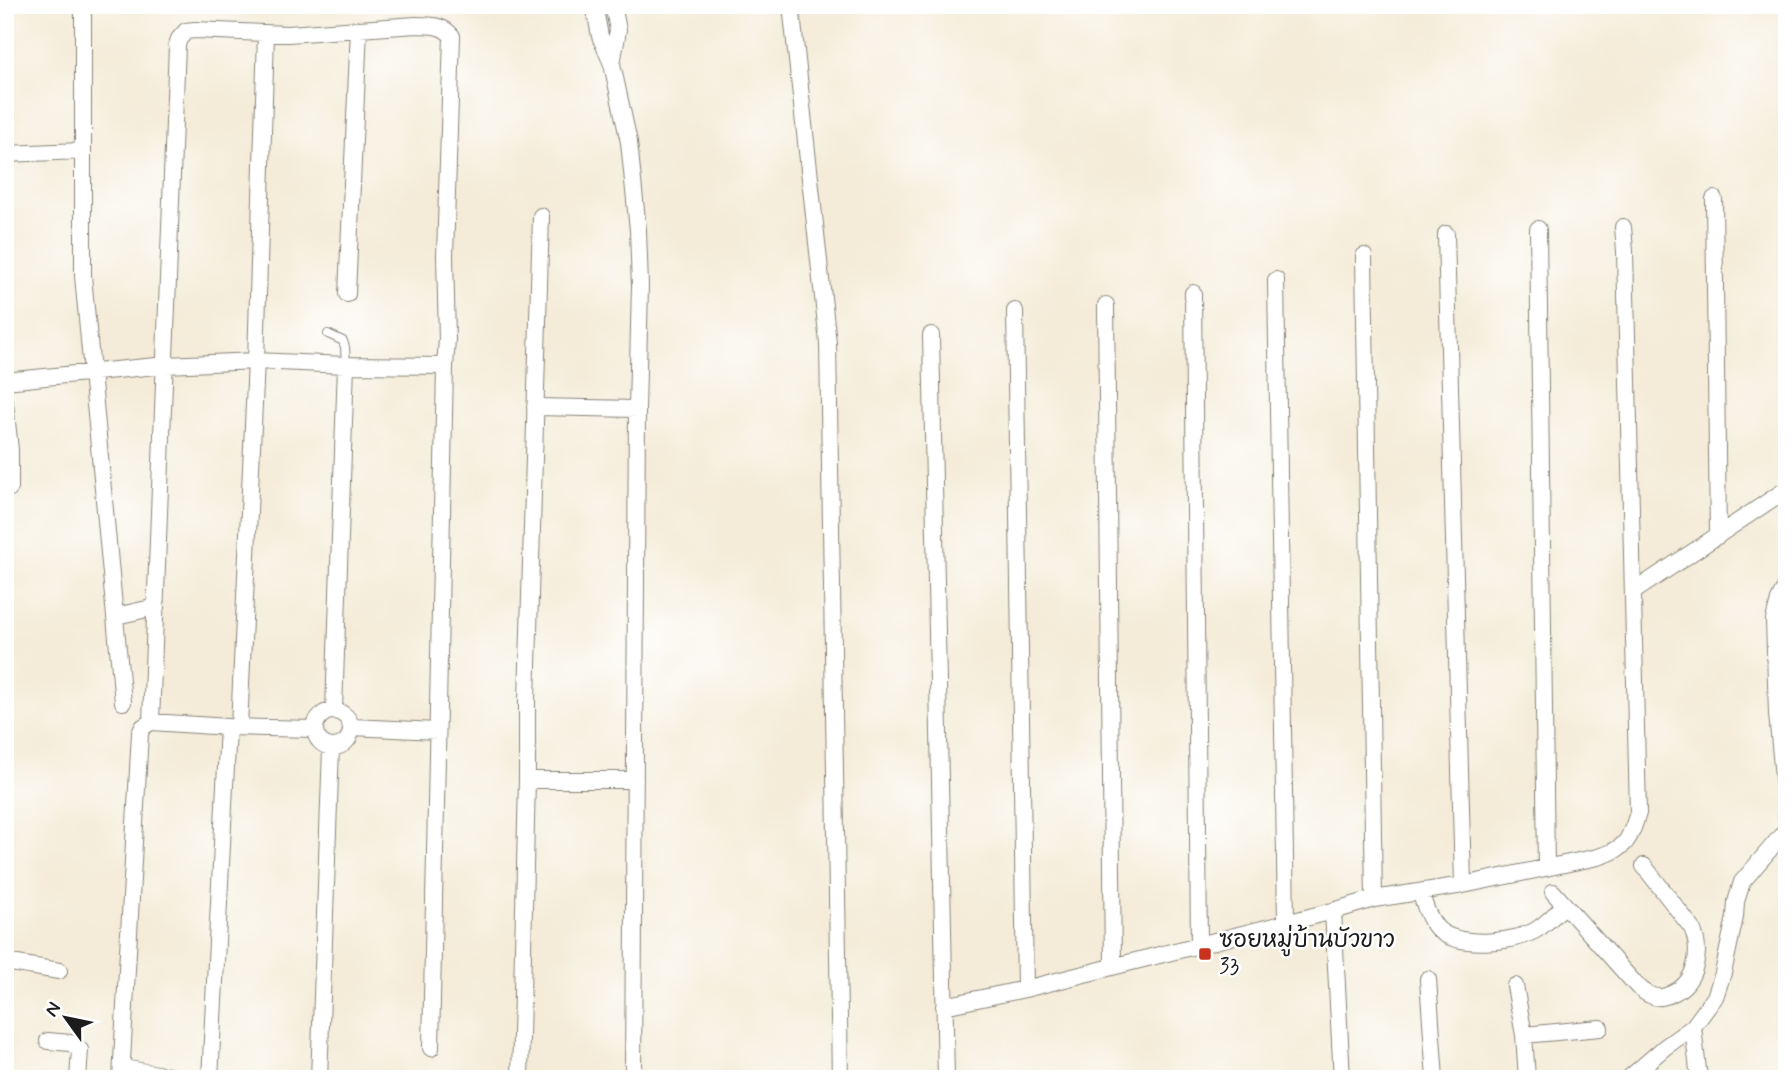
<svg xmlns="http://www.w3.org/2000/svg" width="1792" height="1084" font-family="Mynerve,'Playpen Sans Thai',sans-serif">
<rect width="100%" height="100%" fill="#fff"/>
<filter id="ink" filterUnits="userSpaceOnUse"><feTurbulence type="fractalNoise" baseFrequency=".0143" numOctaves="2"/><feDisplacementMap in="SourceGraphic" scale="14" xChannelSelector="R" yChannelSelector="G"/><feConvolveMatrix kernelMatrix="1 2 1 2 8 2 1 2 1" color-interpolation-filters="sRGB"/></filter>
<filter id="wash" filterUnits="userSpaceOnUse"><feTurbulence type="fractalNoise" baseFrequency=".00686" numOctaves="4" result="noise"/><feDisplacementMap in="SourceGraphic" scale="28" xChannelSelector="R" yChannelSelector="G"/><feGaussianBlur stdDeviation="1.57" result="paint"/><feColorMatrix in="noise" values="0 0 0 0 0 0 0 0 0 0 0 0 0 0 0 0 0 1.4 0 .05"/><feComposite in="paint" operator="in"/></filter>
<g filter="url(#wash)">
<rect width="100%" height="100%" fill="#f4ecd8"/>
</g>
<g filter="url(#ink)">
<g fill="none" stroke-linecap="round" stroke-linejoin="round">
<defs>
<path id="service" d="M328,334L343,341L345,347L346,365"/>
<path id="minor" d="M594,5L600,36L612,64L629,142L638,230L640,286L637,409L633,1079
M791,5L828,343L840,1079
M83,13V276L123,702
M612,64L618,30L613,5
M5,154L82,151
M1714,199L1718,536
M1538,229L1546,868
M1446,234L1463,885
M1364,256L1374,899
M1276,280L1286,922
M1193,293L1199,945
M347,294L359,29
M1106,305L1113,966
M1015,311L1025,989
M931,335L946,1079
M5,381L166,365L256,361L346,365L445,366
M5,403L10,450V488
M535,407L637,409
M1787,584L1779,600L1774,620L1777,714L1787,819
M1633,592L1787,489
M116,616L156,607
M334,710L346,365
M315 729a18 18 0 1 1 36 0a18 18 0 1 1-36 0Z
M151,722L177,45L179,39L186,31L195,30L288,34L416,25C431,26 442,24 452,36L445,256L447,339L445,366L431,1048
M239,727L256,361L266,34
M352,727L437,731
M527,780H635
M1420,892C1425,905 1429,922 1440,931C1461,948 1518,943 1539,928C1548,922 1556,913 1564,906
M1553,892L1637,986C1641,989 1645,993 1650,995C1658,999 1664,997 1671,994C1697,983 1702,951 1692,928L1644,866
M1333,911L1342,1079
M5,962L59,971
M1428,979L1435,1079
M1515,986L1524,1035L1527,1079
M944,1006L1025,989L1333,911L1374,899L1463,885L1598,857C1627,848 1629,841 1638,813L1625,251L1623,227
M1693,1027L1715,997L1723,973L1735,917L1736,902L1742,882L1787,829
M1524,1035L1600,1028
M48,1041L71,1043L80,1050L78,1079
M123,1068L186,1079
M121,1079L140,733L143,727L151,722L228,727L315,729
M210,1079L228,727
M319,1079L331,748
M520,1079L527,780V700L541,216
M1628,1079L1665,1047L1693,1027L1699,1079"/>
</defs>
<use href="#service" stroke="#88847a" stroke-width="10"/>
<use href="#minor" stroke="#88847a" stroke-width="18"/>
<use href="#service" stroke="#fff" stroke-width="8"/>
<use href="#minor" stroke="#fff" stroke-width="16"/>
</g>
</g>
<rect fill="#c8321e" stroke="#fff" stroke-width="2.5" x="1198" y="947" width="14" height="14" rx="3.5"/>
<g text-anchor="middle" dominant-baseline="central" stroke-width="5" stroke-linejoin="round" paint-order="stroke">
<g font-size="23" fill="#1c1c1c" stroke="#fff" text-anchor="start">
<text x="1219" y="941">ซอยหมู่บ้านบัวขาว<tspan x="1219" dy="26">33</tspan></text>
</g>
</g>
<rect width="1792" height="1084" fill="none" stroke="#fff" stroke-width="28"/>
<g transform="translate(66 1018) rotate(303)" stroke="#ffffff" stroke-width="5" paint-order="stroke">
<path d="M0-5L12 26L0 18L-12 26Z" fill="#1c1c1c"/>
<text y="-10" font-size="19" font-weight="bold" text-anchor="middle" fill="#1c1c1c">N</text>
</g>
</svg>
